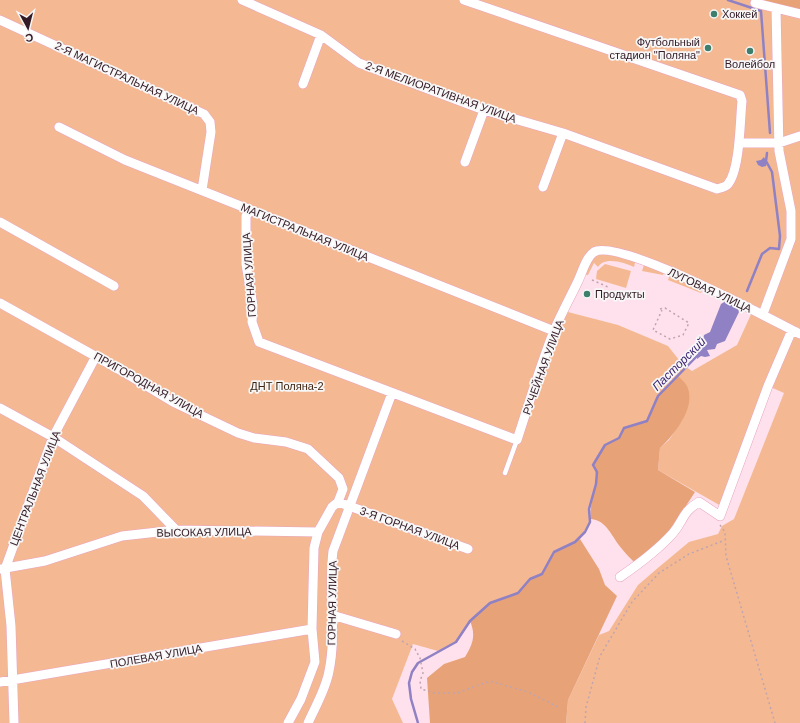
<svg xmlns="http://www.w3.org/2000/svg" width="800" height="723" font-family="Helvetica,sans-serif">
<rect width="100%" height="100%" fill="#fee1ec"/>
<path fill="#f4b993" fill-rule="evenodd" d="M0,0H765L764,5L800,14V723H566L568,700L599,635L609,631L638,585L659,567L689,542L718,534L722,526L734,519L784,393L768,386L721,506L658,470L660,448L669,440L683,419L678,377L658,396L647,421L624,428L619,437L605,445L597,472L594,497L589,509L591,519L580,539L554,552L542,574L530,579L518,593L490,604L470,621L456,642L438,651L413,644L392,699L403,723H0ZM636,259L645,262L642,271L663,275L665,269L671,271L668,280L701,293L704,286L753,310L737,345L692,371L683,365L668,346L618,325L564,311L580,274L588,275L594,263L598,267C605,256 625,263 634,267Z
M605,264L631,271L626,288L596,279L597,271Z"/>
<path fill="#e7a377" d="M765,0H800V14L764,5Z
M678,376C681,379 685,382 687,386C697,407 674,435 660,448L658,470L695,492L669,532L635,563C631,559 626,554 622,549C612,538 607,520 591,519C588,501 602,482 593,465L605,445L619,437L624,428L647,421L658,396Z
M580,539L599,569L605,585L617,596L568,700L566,723H430L427,678L444,664L465,657C473,644 476,635 470,621L490,603L518,593L530,579L542,574L554,552Z"/>
<path fill="#8f81c4" d="M764,157L767,163L766,166L762,167L758,165L756,161L761,160Z
M726,301L737,306L739,312L725,341L717,344L715,349L707,350L710,356L705,357L701,356L697,359C697,351 703,343 704,335L710,332L721,304Z"/>
<g fill="none" stroke-linecap="round" stroke-linejoin="round">
<path stroke="#8f81c4" stroke-width="2.5" d="M728,0L761,11L770,133
M747,291L762,254L770,248L779,249L780,236L772,172L766,161L767,153
M418,723L411,699L409,683L412,672L418,663L456,642L470,621L490,603L518,593L530,579L542,574L554,552L575,542L585,532L590,522L589,509L596,484L597,472L593,465L605,445L619,438L624,428L647,421L658,396L698,355"/>
<defs>
<path id="lane" d="M505,473L517,440"/>
<path id="street" d="M242,0L321,35L359,63L484,110L563,133L717,189C721,188 726,187 728,184C740,170 740,120 742,101L740,95L464,0
M755,3L800,14
M0,20L204,114L210,122L211,132L202,190
M303,84L321,35
M59,127L125,160L554,331
M739,143H779L800,136
M465,162L484,110
M543,187L563,133
M250,211L246,216V264L253,306L252,322L259,342L517,440C529,404 540,366 554,331C561,314 570,298 578,281C582,273 586,257 594,252C619,238 770,319 800,334
M0,222L114,286
M0,303L120,370L173,402L238,433L254,438L286,442L308,449L339,478L343,489L338,502
M763,314L791,239V211L779,151L776,8
M0,408L53,437L143,496L176,530
M0,569L45,561L122,536L176,530L318,532
M620,577C639,564 658,550 673,533C684,520 682,512 699,502L720,516L768,386L792,330
M332,615L396,634
M0,682L312,629
M14,723L11,626L5,569L53,437L96,356
M288,723L301,699L315,662L312,629L314,548L318,532L332,507L338,502L468,549
M308,723C315,707 326,689 329,671C337,634 328,590 333,551L392,393"/>
</defs>
<use href="#lane" stroke="#e8a5c0" stroke-width="5.5"/>
<use href="#street" stroke="#e8a5c0" stroke-width="10"/>
<path stroke="#c0a4af" stroke-width="1.5" stroke-dasharray="2 3" stroke-linecap="butt" d="M592,280L608,287
M660,309L665,308L689,323L683,335L670,339L653,330L662,310
M720,525L725,532L726,556L775,723
M402,641L415,649L420,658L423,673L420,681L421,689L434,693H457L490,681L528,692L560,708
M585,723L586,707L600,656L632,602L659,573L689,554L725,540"/>
<use href="#lane" stroke="#fff" stroke-width="4.5"/>
<use href="#street" stroke="#fff" stroke-width="9"/>
</g>
<g fill="#3e7e6d" stroke="#f7f7f7" stroke-width="1.5">
<circle cx="714" cy="14" r="4"/>
<circle cx="708" cy="48" r="4"/>
<circle cx="750" cy="51" r="4"/>
<circle cx="587" cy="294" r="4"/>
</g>
<g text-anchor="middle" dominant-baseline="central" stroke-width="3.5" stroke-linejoin="round" paint-order="stroke">
<g font-size="11" fill="#331a25" stroke="#f7f7f7" text-anchor="start">
<text x="722" y="14">Хоккей</text>
<text x="700" y="42" text-anchor="end">Футбольный<tspan x="700" dy="13">стадион "Поляна"</tspan></text>
<text x="750" y="64" text-anchor="middle">Волейбол</text>
<text x="595" y="294">Продукты</text>
</g>
<g font-size="11" fill="#331a25" stroke="#f7f7f7">
<text transform="translate(127 78) rotate(25)">2-Я МАГИСТРАЛЬНАЯ УЛИЦА</text>
<text transform="translate(441 92) rotate(20)">2-Я МЕЛИОРАТИВНАЯ УЛИЦА</text>
<text transform="translate(305 232) rotate(22)">МАГИСТРАЛЬНАЯ УЛИЦА</text>
<text transform="translate(249 275) rotate(-94)">ГОРНАЯ УЛИЦА</text>
<text transform="translate(710 290) rotate(25)">ЛУГОВАЯ УЛИЦА</text>
<text transform="translate(543 367) rotate(-70)">РУЧЕЙНАЯ УЛИЦА</text>
<text transform="translate(149 385) rotate(29)">ПРИГОРОДНАЯ УЛИЦА</text>
<text transform="translate(35 488) rotate(-69)">ЦЕНТРАЛЬНАЯ УЛИЦА</text>
<text transform="translate(410 528) rotate(20)">3-Я ГОРНАЯ УЛИЦА</text>
<text transform="translate(204 532) rotate(-1)">ВЫСОКАЯ УЛИЦА</text>
<text transform="translate(332 603) rotate(-89)">ГОРНАЯ УЛИЦА</text>
<text transform="translate(156 656) rotate(-10)">ПОЛЕВАЯ УЛИЦА</text>
</g>
<g font-size="11" fill="#3f2411" stroke="#f7f7f7">
<text x="287" y="386">ДНТ Поляна-2</text>
</g>
<g font-size="12" font-style="italic" fill="#3c2271" stroke="#f7f7f7">
<text transform="translate(679 364) rotate(-45)">Пасторский</text>
</g>
</g>
<g transform="translate(28 28) rotate(173)" stroke="#f7f7f7" stroke-width="3" paint-order="stroke">
<path d="M0-3L7 15L0 10L-7 15Z" fill="#331a25"/>
<text y="-6" font-size="11" font-weight="bold" text-anchor="middle" fill="#331a25">С</text>
</g>
</svg>
